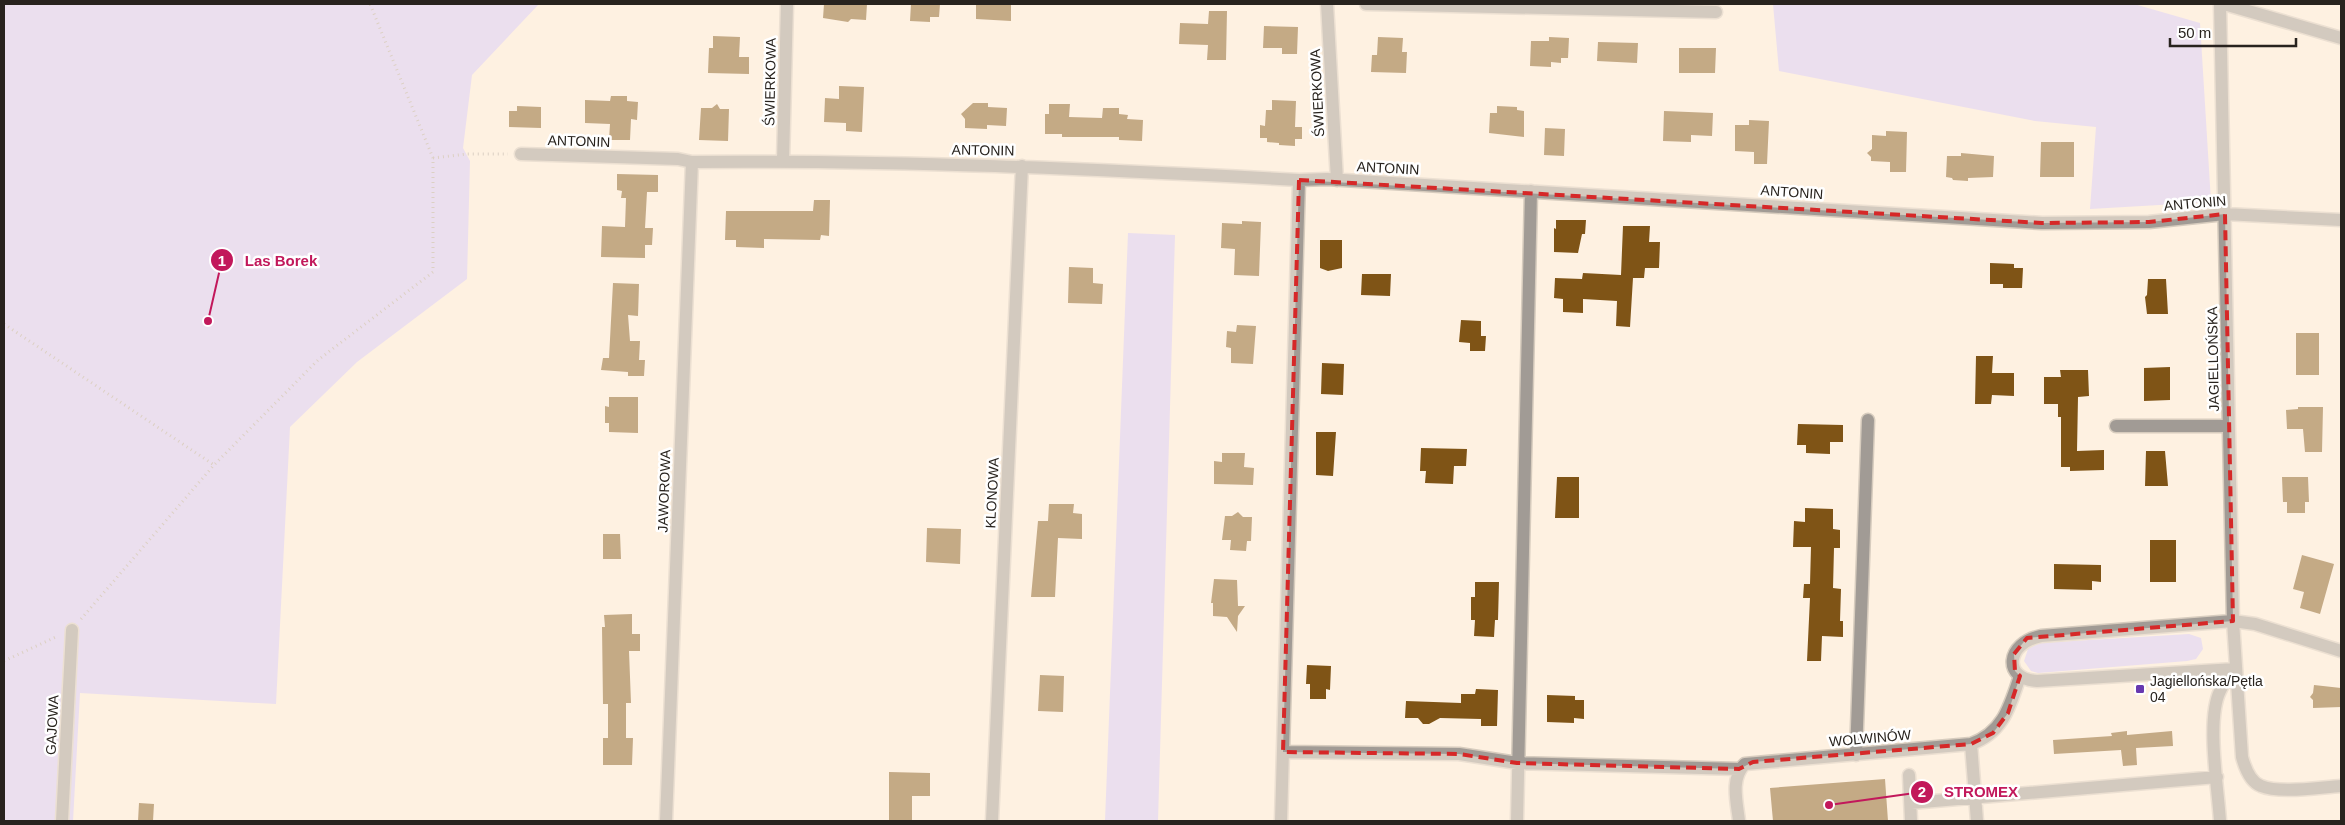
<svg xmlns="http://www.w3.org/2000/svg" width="2345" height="825" font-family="Helvetica,sans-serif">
<rect width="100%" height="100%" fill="#fef1e1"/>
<path fill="#d6c9fc" d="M4,4H539L472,75L463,148L470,161L467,279L357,362L290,427L276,704L80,693L73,821H4Z
M1773,4H2134L2200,23L2211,202L2090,209L2096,127L2035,121L1779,71Z
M1128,233L1175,235L1158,821H1105Z
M2189,634L2201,638L2203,649L2196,659L2187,661L2038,673L2031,671L2024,661L2028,649L2040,643Z"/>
<path fill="#7f5416" d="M824,4H867L866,20L851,19L848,22L823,18Z
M911,4H940L939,17H930V22L910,21Z
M976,4H1011V21L976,19Z
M1209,11H1227L1226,60H1207L1208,45L1179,44L1180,23L1208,24Z
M1264,26L1298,27L1297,54H1282V48H1263Z
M713,36L740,37L739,57H749V74L708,73L709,48H713Z
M1378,37L1403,38L1402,52H1407L1406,73L1371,72L1372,55H1377Z
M1549,37L1569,38L1568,58H1561V63L1551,62V67L1530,66L1531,41H1549Z
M1598,42L1638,43L1637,63L1597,61Z
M1679,48H1716L1715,73H1679Z
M839,86L864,87L862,132L846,131V123L824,122L825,98L839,99Z
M611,96H627V101L638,102L637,120L631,119L630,140H609L610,124L585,123V100L610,101Z
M1272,100L1296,101L1295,127H1302V139H1295V146L1279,145V143L1267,142V138H1260V125L1265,126L1266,110H1272Z
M973,103H988V107L1007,108L1006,126L987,125V129L965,128V119L961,114Z
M717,104L720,109H729L728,141L699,140L701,108H712Z
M1049,104H1070L1069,117L1102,118L1103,108H1119V114L1128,115L1127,119L1143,120L1142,141L1119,140V137H1062V134H1045V114H1049Z
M517,106L541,107V128L509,127V111H517Z
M1497,106L1517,107V110L1524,111V137L1489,133L1490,113H1497Z
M1664,111L1713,113L1712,136L1691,135V142L1663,141Z
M1749,120L1769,121L1767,164H1754V152L1735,151V125H1749Z
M1545,128L1565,129L1564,156L1544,155Z
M1886,131L1907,132L1906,172H1890V162L1871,161V157L1867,153L1872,149V135L1886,136Z
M2041,142H2074V177H2040Z
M1961,153L1994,156L1993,177L1968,178V181L1953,180L1952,178L1946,177L1947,156H1961Z
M617,174L658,175V192H647L645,228H653L652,245H645V258L601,257L602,226L625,227L626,198H621L622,191L617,190Z
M814,200H830L829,236L821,235L820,240L764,239V248L736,247V240H725L726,211H813Z
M1556,220H1586L1585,234H1582L1578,253L1554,252V228L1556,229Z
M1242,221L1261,222L1259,276L1234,275L1235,249L1221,248L1222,223L1242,224Z
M1623,226H1650L1649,242H1660L1659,268H1645L1644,278H1633L1630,327L1616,326L1617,301L1583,299V313L1563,312V299L1554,298L1555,278L1582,279L1583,273L1621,275Z
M1320,240H1342V268L1328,271L1320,268Z
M1990,263L2014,264V268H2023L2022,288H2003V284H1990Z
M1069,267L1093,268V283L1103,284L1102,304L1068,303Z
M1362,274H1391L1390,296L1361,295Z
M2148,279H2166L2168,314H2147L2145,297L2147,295Z
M613,283L639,284L638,316L628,315L630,341H640L639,360H645L644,376H628V372L601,370L603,358H609Z
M1461,320L1481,321V336H1486L1485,351H1470V343L1459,342Z
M1237,325L1256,326L1253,364L1231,363V348L1226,347L1227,331L1236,332Z
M2296,333H2319V375H2296Z
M1976,356H1993L1992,373H2014V396L1992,395L1991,404H1975Z
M1322,363L1344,364L1343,395L1321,394Z
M2170,367V400L2144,401V368Z
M2060,370H2088L2089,396L2078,397L2077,451L2104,450V470L2070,471V467H2061V417H2058V404H2044V377H2061Z
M609,397H638V433L609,432V423H605V406L609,407Z
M2298,407H2323L2322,452H2305L2303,429H2287L2286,410L2298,409Z
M1798,424L1843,425V442H1830V454L1806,453V445H1797Z
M1316,432H1336L1333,476L1316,475Z
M1421,448L1467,449L1466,466H1454L1453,484L1425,483L1426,471H1420Z
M2146,451H2165L2168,486H2145Z
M1222,453H1245L1244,467L1254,468L1253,485L1214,484V461L1222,462Z
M1557,477H1579V518H1555Z
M2282,477H2308L2309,502H2305V513H2287V502H2283Z
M1049,504H1074L1073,513L1082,514V539L1058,538L1055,597H1031L1038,521H1048Z
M1805,508L1833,509V529L1840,530V548H1834L1833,588L1841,589L1840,621H1843V637L1822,636L1821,661H1807L1810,598H1803L1804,584H1810L1811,547H1793L1794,521L1805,522Z
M1238,512L1243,517H1252L1251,541H1247L1246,551L1230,550L1231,540H1222L1225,516H1232Z
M927,528L961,529L960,564L926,562Z
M603,534H620L621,559H603Z
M2150,540H2176V582H2150Z
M2302,555L2334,564L2320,614L2300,608L2304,592L2293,589Z
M2054,564L2101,565V582L2092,581V590L2054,589Z
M1214,579L1237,580L1238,606H1245L1238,616L1237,632L1227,617L1213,616V603H1211Z
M1475,582H1499L1498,620H1495L1494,637L1474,636L1475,620H1471V597H1475Z
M632,614V634H640V651H629L631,703H626V738H633L632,765H603V738H608V704H603L602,627H605L604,615Z
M1307,665L1331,666L1330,690L1326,689V699H1310V684H1306Z
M1040,675L1064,676L1063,712L1038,711Z
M2314,685L2341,688V707L2313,708V700L2310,697L2313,693Z
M1476,689L1498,690L1497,726H1481V719L1440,718L1429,724H1423L1418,718H1405L1406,701L1461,703V694H1475Z
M1547,695L1575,696V700H1584V719L1574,718V723L1547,722Z
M2127,731V735L2172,731L2173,746L2136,748L2137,765L2123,766L2121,750L2054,754L2053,740L2112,736L2111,733Z
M889,772L930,773V796H912V820H889Z
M1885,779L1888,821H1773L1770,788Z
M139,803L154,804L153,821H138Z"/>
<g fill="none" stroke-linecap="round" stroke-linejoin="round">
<defs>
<path id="minor" d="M1327,4L1337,180
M1366,4L1716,12
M2220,4L2233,621L2242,757C2245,768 2250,782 2261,786C2280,794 2321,787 2341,786
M2224,4L2341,38
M521,154L678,159L692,162C894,160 1097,169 1299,180L1327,179L2042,223L2149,222L2225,214L2341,220
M783,161L787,4
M2116,426H2229
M2235,669L2037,681C2002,679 2006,643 2041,636L2233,621L2255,624L2341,651
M1971,744L1977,821
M1283,752L1459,754L1517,763L1739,769
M1856,755L1868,420
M1909,775L1911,821
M1911,803L2217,777
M62,821L72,630
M666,821L692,162
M992,821L1022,166
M1281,821L1299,180
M1517,821L1531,191
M1739,821C1737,803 1730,778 1745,764L1971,744C2003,733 2010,706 2020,676
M2220,821C2218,788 2206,720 2220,691C2223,683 2230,676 2235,669"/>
</defs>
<use href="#minor" stroke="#d7ccbe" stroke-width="15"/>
<path stroke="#b4aa9e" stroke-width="3" stroke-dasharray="1 4" stroke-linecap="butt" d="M433,158L467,154H508
M4,324L214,465
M81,619L214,465L318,360L433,272V158L370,4
M4,661L58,636"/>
<use href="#minor" stroke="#a19b95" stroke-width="12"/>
</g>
<path d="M0 0H2345V825H0ZM1299,180L2042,223L2149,222L2225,214L2233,621L2027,638L2014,654L2015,671L2020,676L2008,713L1993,733L1971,744L1753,762L1739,769L1517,763L1459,754L1283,752Z" fill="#fef1e1" fill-opacity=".55" fill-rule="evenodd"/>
<path fill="none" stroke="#d62828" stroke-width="4" stroke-dasharray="10 6" stroke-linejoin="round" d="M1299,180L2042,223L2149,222L2225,214L2233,621L2027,638L2014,654L2015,671L2020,676L2008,713L1993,733L1971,744L1753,762L1739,769L1517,763L1459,754L1283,752Z"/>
<rect fill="#6738b0" stroke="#fff" stroke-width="2" x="2135" y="684" width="10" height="10" rx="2.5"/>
<g text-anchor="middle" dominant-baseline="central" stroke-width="5" stroke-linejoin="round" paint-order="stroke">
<g font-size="14" fill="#28231e" stroke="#fff">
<text transform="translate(770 82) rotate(-89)">ŚWIERKOWA</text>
<text transform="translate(1317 93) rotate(-93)">ŚWIERKOWA</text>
<text transform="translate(579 141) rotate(2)">ANTONIN</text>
<text transform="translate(983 150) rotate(1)">ANTONIN</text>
<text transform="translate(1388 168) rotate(3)">ANTONIN</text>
<text transform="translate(1792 192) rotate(4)">ANTONIN</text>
<text transform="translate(2195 203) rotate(-5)">ANTONIN</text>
<text transform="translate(2213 359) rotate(-91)">JAGIELLOŃSKA</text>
<text transform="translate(664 491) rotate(-88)">JAWOROWA</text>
<text transform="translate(992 493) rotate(-87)">KLONOWA</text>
<text transform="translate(52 725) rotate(-87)">GAJOWA</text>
<text transform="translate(1870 738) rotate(-5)">WOLWINÓW</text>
</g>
<g font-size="14" fill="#28231e" stroke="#fff" text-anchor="start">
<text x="2150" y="681">Jagiellońska/Pętla<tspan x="2150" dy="16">04</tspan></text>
</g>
</g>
<path fill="none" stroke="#c2185b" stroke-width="2" d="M208 321L222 260M1829 805L1922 792"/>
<g fill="#c2185b" stroke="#fff" stroke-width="2">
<circle cx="208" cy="321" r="5"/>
<circle cx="1829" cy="805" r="5"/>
<circle cx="222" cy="260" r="12"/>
<circle cx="1922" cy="792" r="12"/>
</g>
<g font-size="15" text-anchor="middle" font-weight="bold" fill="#fff">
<text x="222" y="266">1</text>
<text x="1922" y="797">2</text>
</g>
<g font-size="15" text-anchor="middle" font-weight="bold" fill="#c2185b" stroke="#fff" stroke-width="5" stroke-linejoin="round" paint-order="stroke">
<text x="281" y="266">Las Borek</text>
<text x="1981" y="797">STROMEX</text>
</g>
<rect width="2345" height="825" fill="none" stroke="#28231e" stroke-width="10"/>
<path d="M2170 38v8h126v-8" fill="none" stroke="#28231e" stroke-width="2.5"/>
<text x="2178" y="38" font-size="15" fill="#28231e" stroke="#ffffff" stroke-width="4" paint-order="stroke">50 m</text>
</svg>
